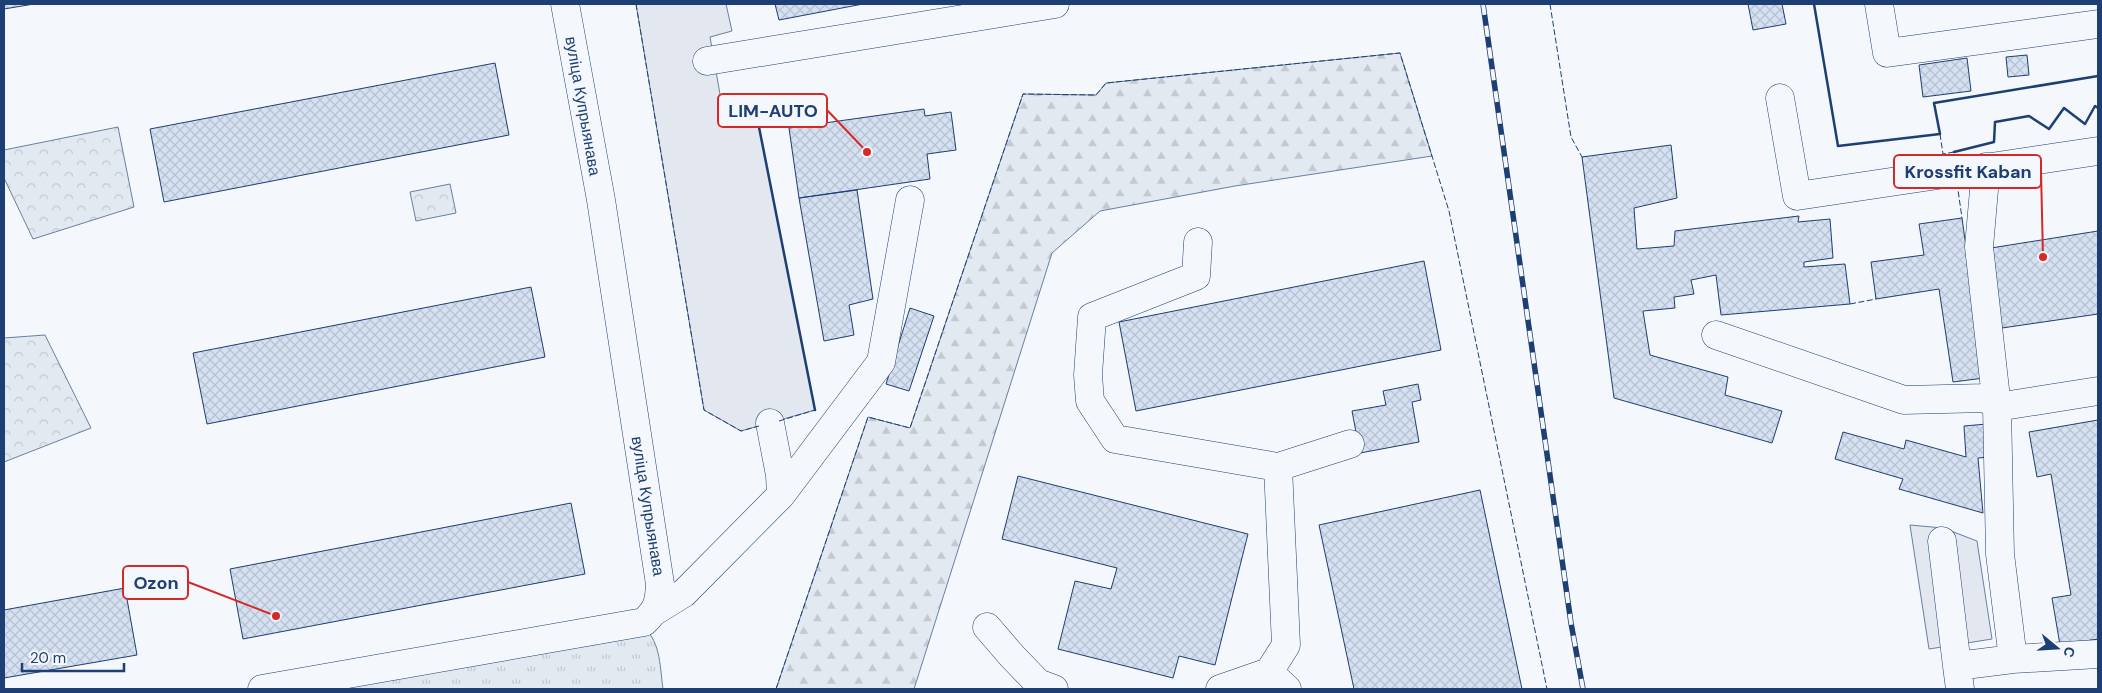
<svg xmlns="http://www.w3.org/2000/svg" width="2102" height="693" font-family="'DM Sans',sans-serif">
<defs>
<pattern id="grass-tufts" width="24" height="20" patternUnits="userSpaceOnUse" patternTransform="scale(1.25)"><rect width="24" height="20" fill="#e3e9f0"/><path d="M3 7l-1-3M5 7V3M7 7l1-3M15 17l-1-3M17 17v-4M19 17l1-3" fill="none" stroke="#c2c9d1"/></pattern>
<pattern id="forest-firs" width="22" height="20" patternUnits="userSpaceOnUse" patternTransform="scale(1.25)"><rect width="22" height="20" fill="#e3e9f0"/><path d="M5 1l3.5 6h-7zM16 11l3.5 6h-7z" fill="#c2c9d1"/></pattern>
<pattern id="park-crowns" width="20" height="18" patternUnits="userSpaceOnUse" patternTransform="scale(1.25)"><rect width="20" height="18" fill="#e3e9f0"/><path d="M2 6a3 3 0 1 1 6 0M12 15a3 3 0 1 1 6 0" fill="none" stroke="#c2c9d1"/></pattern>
<pattern id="building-cross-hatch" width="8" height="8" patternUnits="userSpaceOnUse" patternTransform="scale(1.25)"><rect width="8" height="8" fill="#d5e0f0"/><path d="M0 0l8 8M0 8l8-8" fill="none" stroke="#b6c1d1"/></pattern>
</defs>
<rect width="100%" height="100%" fill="#f4f7fb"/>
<path fill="url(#grass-tufts)" stroke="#687fa3" d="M644,628C661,642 660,669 663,689H326Z"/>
<path fill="url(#forest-firs)" stroke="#687fa3" d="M1400,53L1432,156L1235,186L1100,211L1052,253L914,689H776L868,417L910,428L1023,94L1096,95L1106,83Z"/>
<path fill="url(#park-crowns)" stroke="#687fa3" d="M118,127L134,207L33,239L4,178V150Z
M450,184L456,213L416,221L410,192Z
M45,335L91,428L4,462V338Z"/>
<path fill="#e3e8f0" stroke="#687fa3" d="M636,4H726L732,31L710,37L724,117L756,112L815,410L741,431L704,410Z
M1910,525L1943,528L1977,541L1992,639L1929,649Z"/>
<path fill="url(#building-cross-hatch)" stroke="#1d3f73" d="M4,4H34L4,9Z
M775,4H863L779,20Z
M1748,4H1782L1786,24L1753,30Z
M2027,55L2029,75L2008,77L2006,57Z
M1967,58L1971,91L1923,97L1919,65Z
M495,63L509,135L164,202L150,129Z
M924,109L925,116L951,112L956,150L927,154L930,179L799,198L789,128Z
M1671,145L1677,198L1634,208L1637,249L1674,246L1675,231L1799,216L1798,222L1830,219L1833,258L1804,262V267L1845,264L1850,304L1721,315L1716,275L1691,280L1694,294L1674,297L1675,308L1643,311L1650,355L1728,377L1725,395L1782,411L1772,443L1614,398L1582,157Z
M857,190L873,299L849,305L854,335L824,341L799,198Z
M1962,218L1984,378L1953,382L1939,289L1876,299L1871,262L1924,255L1919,224Z
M2098,231V314L2002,328L1991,248Z
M1424,261L1441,350L1136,411L1119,322Z
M531,287L545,357L207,424L193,353Z
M910,308L934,316L909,391L886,384Z
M1418,384L1421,400L1412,402L1419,442L1360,453L1352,411L1386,405L1383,391Z
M2098,420V639L2060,645L2052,598L2071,595L2051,474L2037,477L2029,432Z
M1987,424L1990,457L1978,458L1983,513L1899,489L1903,479L1835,459L1843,432L1904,449L1906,440L1966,457L1964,426Z
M1018,476L1248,534L1215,665L1179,656L1173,678L1058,649L1075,581L1111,589L1117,568L1002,539Z
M1480,490L1522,689H1354L1319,525Z
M571,503L585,574L243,639L230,569Z
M125,588L137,655L4,678V610Z"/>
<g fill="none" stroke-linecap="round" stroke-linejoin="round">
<defs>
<path id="minor" d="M1879,4L1887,53L2098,24
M707,61L1055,4
M1780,98L1797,196L2098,151
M1986,167L1979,247L1997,407L2098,391
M1198,242L1196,276L1092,317L1088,375L1090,401L1115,439L1278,467L1350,444
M1716,335L1904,400L1986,398L1997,407L2000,554L2013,659
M770,423L780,475L781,495
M1942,541L1957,666
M655,611L684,593L781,495L881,362L910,200
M987,627L1012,656L1038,683L1054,689
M1269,672L1287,689
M262,689L644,622C658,609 659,602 660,584L601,200L565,4
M1220,689L1269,672L1286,645L1278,467
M1960,689L1957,666L2013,659L2098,654"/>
</defs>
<use href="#minor" stroke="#1d3f73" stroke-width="29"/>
<use href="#minor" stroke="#f4f7fb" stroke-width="28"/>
<defs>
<path id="rail" d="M1483,4L1571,623L1583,689"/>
</defs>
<use href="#rail" stroke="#1d3f73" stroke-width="5.5"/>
<use href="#rail" stroke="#f4f7fb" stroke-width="4" stroke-dasharray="11" stroke-linecap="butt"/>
<path stroke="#1d3f73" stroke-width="1" stroke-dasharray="6 2.5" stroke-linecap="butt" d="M636,4L704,410L741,431L759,426
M1550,4L1571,137L1582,157
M1940,134L1943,154L1954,152V161
M1957,183L1962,218
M1850,304L1876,299
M779,421L815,410
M776,689L868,417L910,428L1023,94L1096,95L1106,83L1400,53L1449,211L1547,689"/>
<path stroke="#1d3f73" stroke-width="2.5" d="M1814,4L1838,146L1940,134L1934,103L2098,76
M764,106L756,112L815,410
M1954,152L1994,142L1995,122L2029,116L2049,129L2064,108L2085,124L2095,106L2098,108"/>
</g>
<g text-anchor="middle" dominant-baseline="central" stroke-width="4" stroke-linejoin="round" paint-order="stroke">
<g font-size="16" fill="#1d3f73" stroke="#f4f7fb">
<text transform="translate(583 106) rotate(80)">вуліца Купрыянава</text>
<text transform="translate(648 506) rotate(81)">вуліца Купрыянава</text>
</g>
</g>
<path fill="none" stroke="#d62828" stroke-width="2" d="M867 152L827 110M2043 257L2041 171M276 616L188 582"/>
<g fill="#d62828" stroke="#f4f7fb" stroke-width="2">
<circle cx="867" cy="152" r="5"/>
<circle cx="2043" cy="257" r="5"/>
<circle cx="276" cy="616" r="5"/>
</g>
<g fill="#f4f7fb" stroke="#d62828" stroke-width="2">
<rect x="718" y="94" width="109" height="33" rx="5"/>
<rect x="1894" y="155" width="147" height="33" rx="5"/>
<rect x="123" y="566" width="65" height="33" rx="5"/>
</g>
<g font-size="18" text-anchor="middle" font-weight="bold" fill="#1d3f73">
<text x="773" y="117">LIM-AUTO</text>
<text x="1968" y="178">Krossfit Kaban</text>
<text x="156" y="589">Ozon</text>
</g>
<rect width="2102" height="693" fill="none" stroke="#1d3f73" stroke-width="10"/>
<g transform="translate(2057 648) rotate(108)" stroke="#f4f7fb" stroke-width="4" paint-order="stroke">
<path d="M0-4L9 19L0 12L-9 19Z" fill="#1d3f73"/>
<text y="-8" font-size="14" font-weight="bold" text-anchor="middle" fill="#1d3f73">С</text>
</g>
<path d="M22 663v8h102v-8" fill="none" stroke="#1d3f73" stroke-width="2.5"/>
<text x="30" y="663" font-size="15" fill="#1d3f73" stroke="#f4f7fb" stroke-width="4" paint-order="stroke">20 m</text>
</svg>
